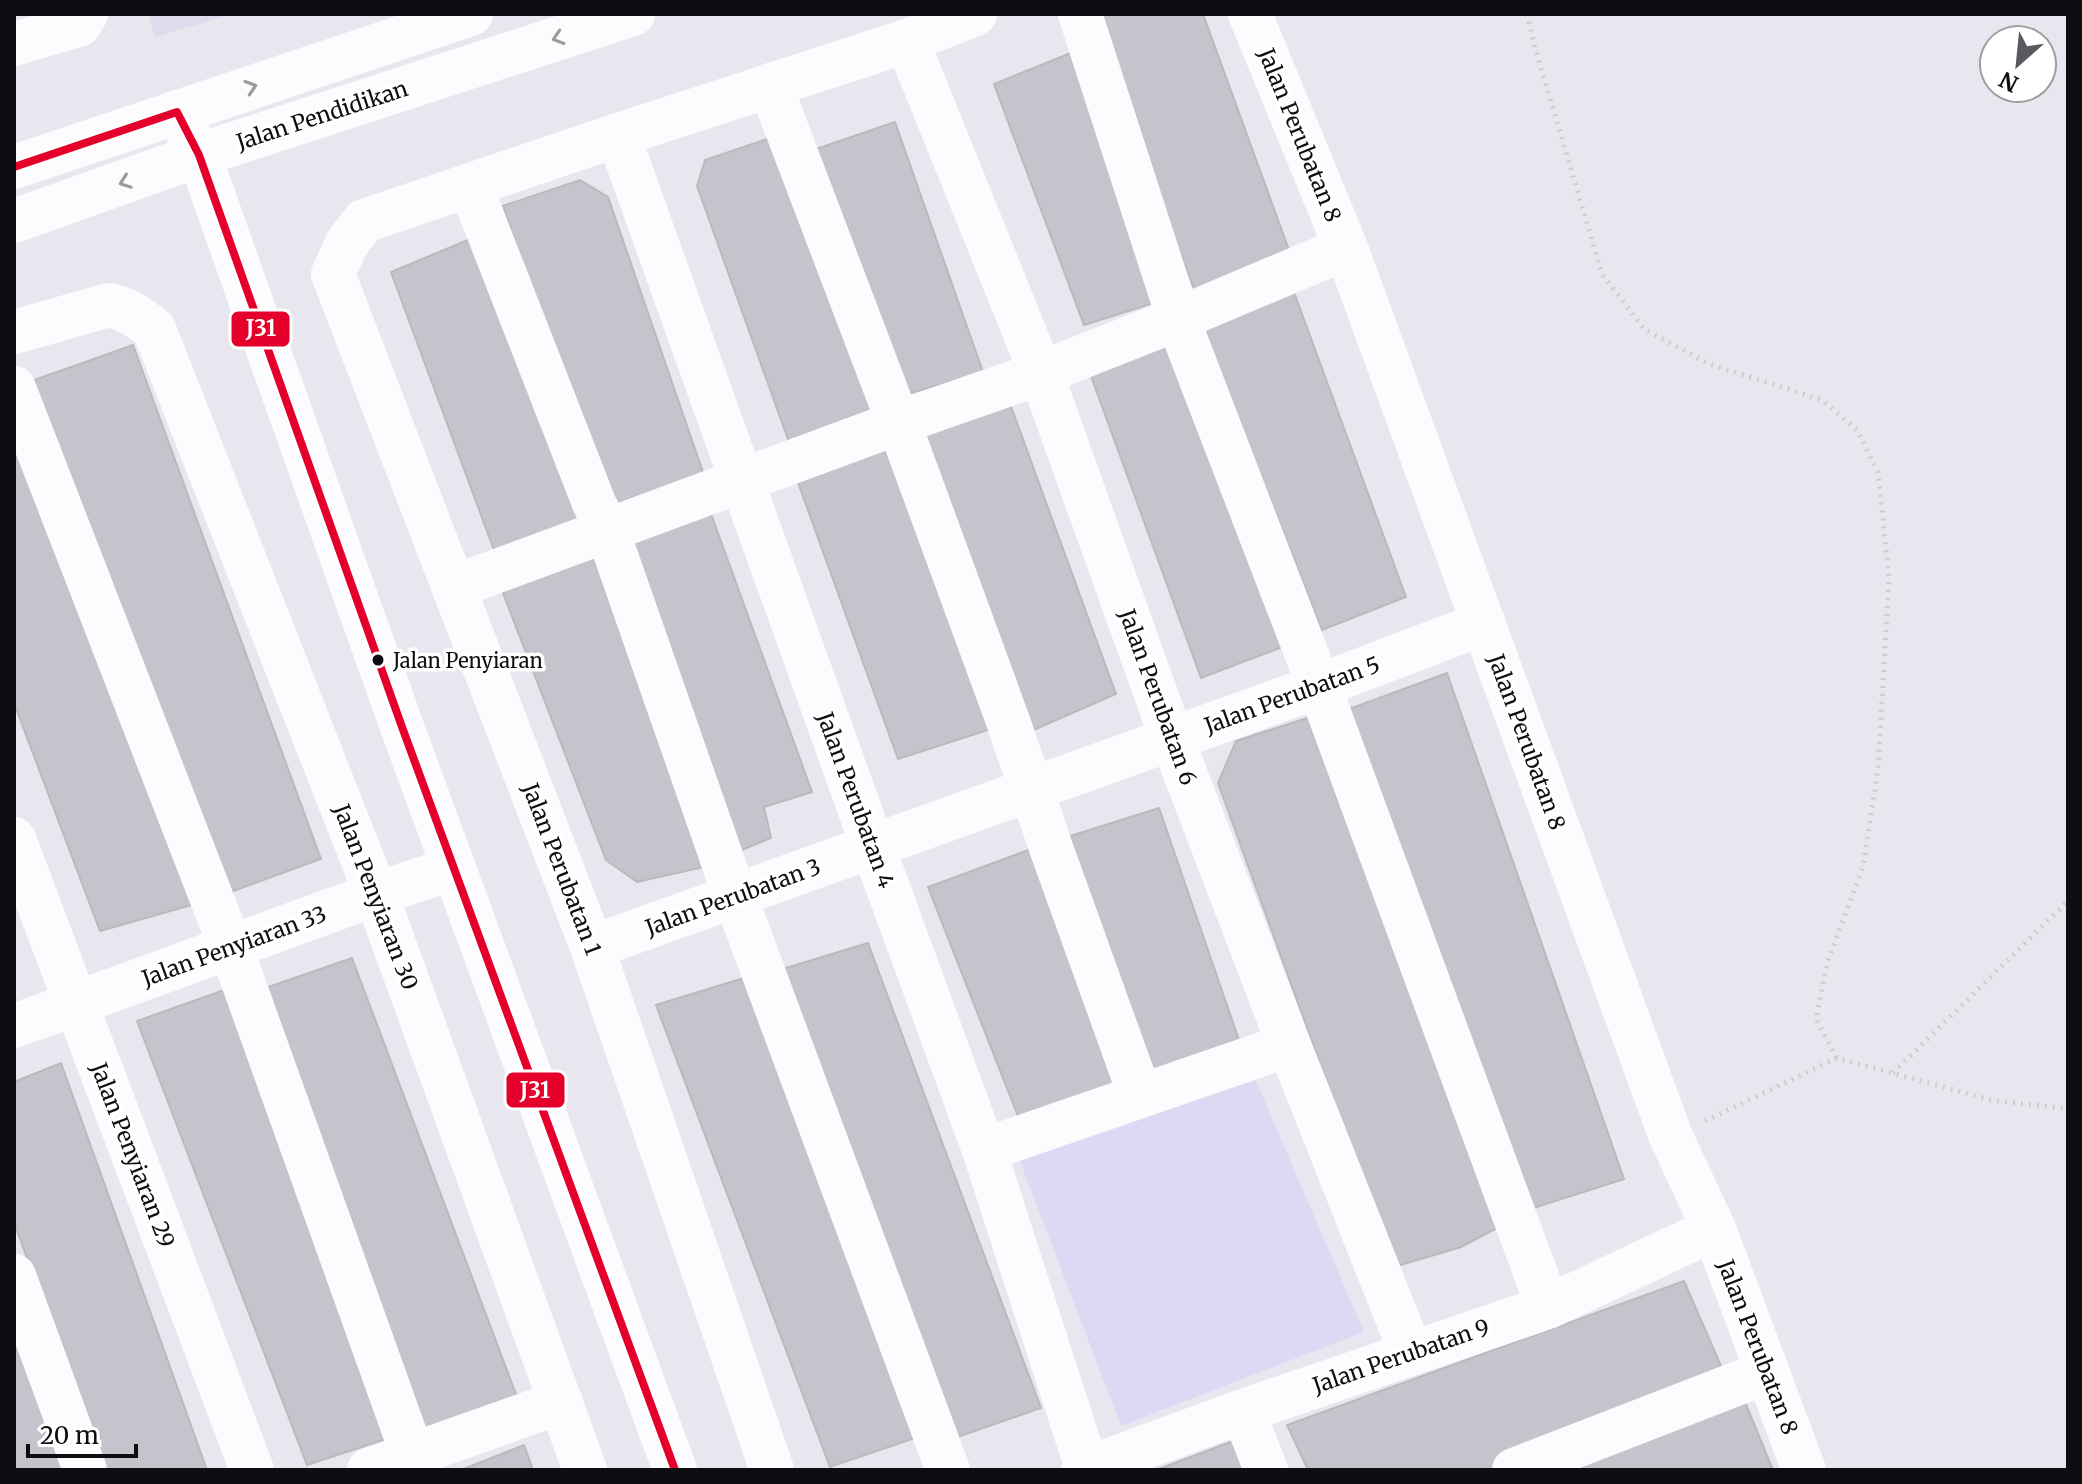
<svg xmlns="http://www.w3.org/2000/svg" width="2082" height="1484" font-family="Merriweather,serif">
<rect width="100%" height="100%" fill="#e8e7f0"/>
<path fill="#dddced" d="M148,14H232L155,37Z"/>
<path fill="#dcd9f4" d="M1250,1067L1364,1332L1121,1426L1019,1159Z"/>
<path fill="#c5c4cc" stroke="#b9b9c0" stroke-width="2" d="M1089,14H1203L1289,250L1194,289Z
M1073,52L1163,300L1084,325L994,84Z
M895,122L983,372L894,398L807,152Z
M782,134L883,409L789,442L697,186L705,160Z
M580,180L608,197L704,475L606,507L503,206Z
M482,234L590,517L494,550L391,272Z
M1291,284L1406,597L1322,630L1200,321Z
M1178,341L1293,643L1201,678L1091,376Z
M133,345L321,859L228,893L34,380Z
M1009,401L1116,694L1020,736L913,439Z
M14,413L209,900L100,931L14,703Z
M895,443L1003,725L898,759L796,477Z
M710,511L812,792L764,807L771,838L735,853L622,547Z
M592,554L704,867L637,882L606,860L501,588Z
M1447,673L1624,1179L1524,1211L1346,710Z
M1307,718L1501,1226L1461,1247L1394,1267L1218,783L1236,741Z
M1159,808L1240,1043L1150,1084L1058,840Z
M1042,845L1129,1091L1023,1129L928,887Z
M868,943L1041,1408L952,1439L773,972Z
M352,958L517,1397L424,1431L262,989Z
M757,974L927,1434L830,1467L656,1005Z
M241,984L401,1434L307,1465L137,1021Z
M61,1063L207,1470H103L14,1222V1082Z
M1684,1281L1728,1382L1489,1470H1308L1287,1425Z
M14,1288L81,1470H14Z
M1743,1397L1773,1470H1549Z
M1241,1438L1254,1470H1156Z
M524,1445L533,1470H461Z"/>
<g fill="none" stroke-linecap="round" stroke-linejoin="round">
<path stroke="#cdcdd0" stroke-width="5" stroke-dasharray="2 6" stroke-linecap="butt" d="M1527,14L1534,44L1602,274L1644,329L1709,364L1822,400L1857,430L1878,472L1889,578L1878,769L1863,867L1827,963L1816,1019L1837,1058L1991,1100L2068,1109
M1893,1073L2068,901
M1705,1121L1837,1058"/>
<path stroke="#fcfbfd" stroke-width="44" d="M1080,14L1185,338L1319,686L1548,1307
M1250,14L1346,248L1671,1137L1714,1229L1804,1470
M907,41L1041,373L1172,739L1289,1045L1411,1353
M14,44L79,25L86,14
M770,85L892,406L900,422L905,440L1008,721L1050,845L1140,1095
M177,112L199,155L402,727L675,1470
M618,135L873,847L984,1150L1087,1468
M470,185L594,503L607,530L735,896L948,1470
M14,332L109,305C128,309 140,318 154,329L376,894L585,1470
M14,388L231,948L418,1470
M454,587L900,422L1041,373L1180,318L1346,248
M14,839L252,1470
M592,947L1319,686L1484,623
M14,1026L376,894L454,868
M984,1150L1289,1045
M14,1276L85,1470
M1243,1411L1266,1470
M369,1470L561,1402
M772,1470L592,947L333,274L347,243L364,221L618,135L907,41L975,14
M1083,1470L1243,1411L1548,1307L1714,1229
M1514,1470L1767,1372"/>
<path stroke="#fcfbfd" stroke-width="44" d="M14,167L471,14
M14,221L199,155L633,14"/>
<defs>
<path id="bus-1" d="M14,167L177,112L199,155L402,727L675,1470"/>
</defs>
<use href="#bus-1" stroke="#fff" stroke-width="14"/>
<use href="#bus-1" stroke="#e4002b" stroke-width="8"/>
</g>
<defs><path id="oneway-chevron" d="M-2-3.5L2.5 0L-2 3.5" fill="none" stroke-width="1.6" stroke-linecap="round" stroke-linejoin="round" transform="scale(2)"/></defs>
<g stroke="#9c9c9f">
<use href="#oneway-chevron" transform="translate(558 38) rotate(162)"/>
<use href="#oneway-chevron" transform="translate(251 87) rotate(-18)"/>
<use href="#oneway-chevron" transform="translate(125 182) rotate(160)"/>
</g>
<circle fill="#0d0d12" stroke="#fff" stroke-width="3" cx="378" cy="660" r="7"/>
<g text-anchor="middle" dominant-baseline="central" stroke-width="7" stroke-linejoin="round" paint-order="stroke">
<g font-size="20" fill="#0d0d12" stroke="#fff" text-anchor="start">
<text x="393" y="660">Jalan Penyiaran</text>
</g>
<g font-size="22" fill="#0d0d12" stroke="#fff">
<text transform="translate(322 115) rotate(-18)">Jalan Pendidikan</text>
<text transform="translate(1300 135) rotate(68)">Jalan Perubatan 8</text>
<text transform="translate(1292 695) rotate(-20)">Jalan Perubatan 5</text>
<text transform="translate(1158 697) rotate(70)">Jalan Perubatan 6</text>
<text transform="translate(1527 742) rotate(70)">Jalan Perubatan 8</text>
<text transform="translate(856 800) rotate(70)">Jalan Perubatan 4</text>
<text transform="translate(562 869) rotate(69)">Jalan Perubatan 1</text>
<text transform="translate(376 897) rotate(69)">Jalan Penyiaran 30</text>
<text transform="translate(733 897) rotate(-20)">Jalan Perubatan 3</text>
<text transform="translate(234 946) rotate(-20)">Jalan Penyiaran 33</text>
<text transform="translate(133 1155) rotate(69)">Jalan Penyiaran 29</text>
<text transform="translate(1758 1347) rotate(69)">Jalan Perubatan 8</text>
<text transform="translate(1401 1356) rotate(-19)">Jalan Perubatan 9</text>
</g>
</g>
<g stroke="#fff" stroke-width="3">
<rect x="230" y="310" width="61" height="38" rx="8" fill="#e4002b"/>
<rect x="505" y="1071" width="61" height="38" rx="8" fill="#e4002b"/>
</g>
<g font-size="22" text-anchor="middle" font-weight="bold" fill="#fff">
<text x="261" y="336">J31</text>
<text x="535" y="1098">J31</text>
</g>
<rect width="2082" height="1484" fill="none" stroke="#0d0d12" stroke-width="32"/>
<g transform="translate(2018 64) rotate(207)"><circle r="38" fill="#ffffff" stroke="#9e9ea0" stroke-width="2"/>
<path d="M0-6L14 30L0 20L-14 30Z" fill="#5a5960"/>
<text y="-12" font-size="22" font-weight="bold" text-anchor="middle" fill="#0d0d12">N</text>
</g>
<path d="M28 1444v12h108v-12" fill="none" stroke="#0d0d12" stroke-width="4"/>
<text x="40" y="1444" font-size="24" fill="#0d0d12" stroke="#ffffff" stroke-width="6" paint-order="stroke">20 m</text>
</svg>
